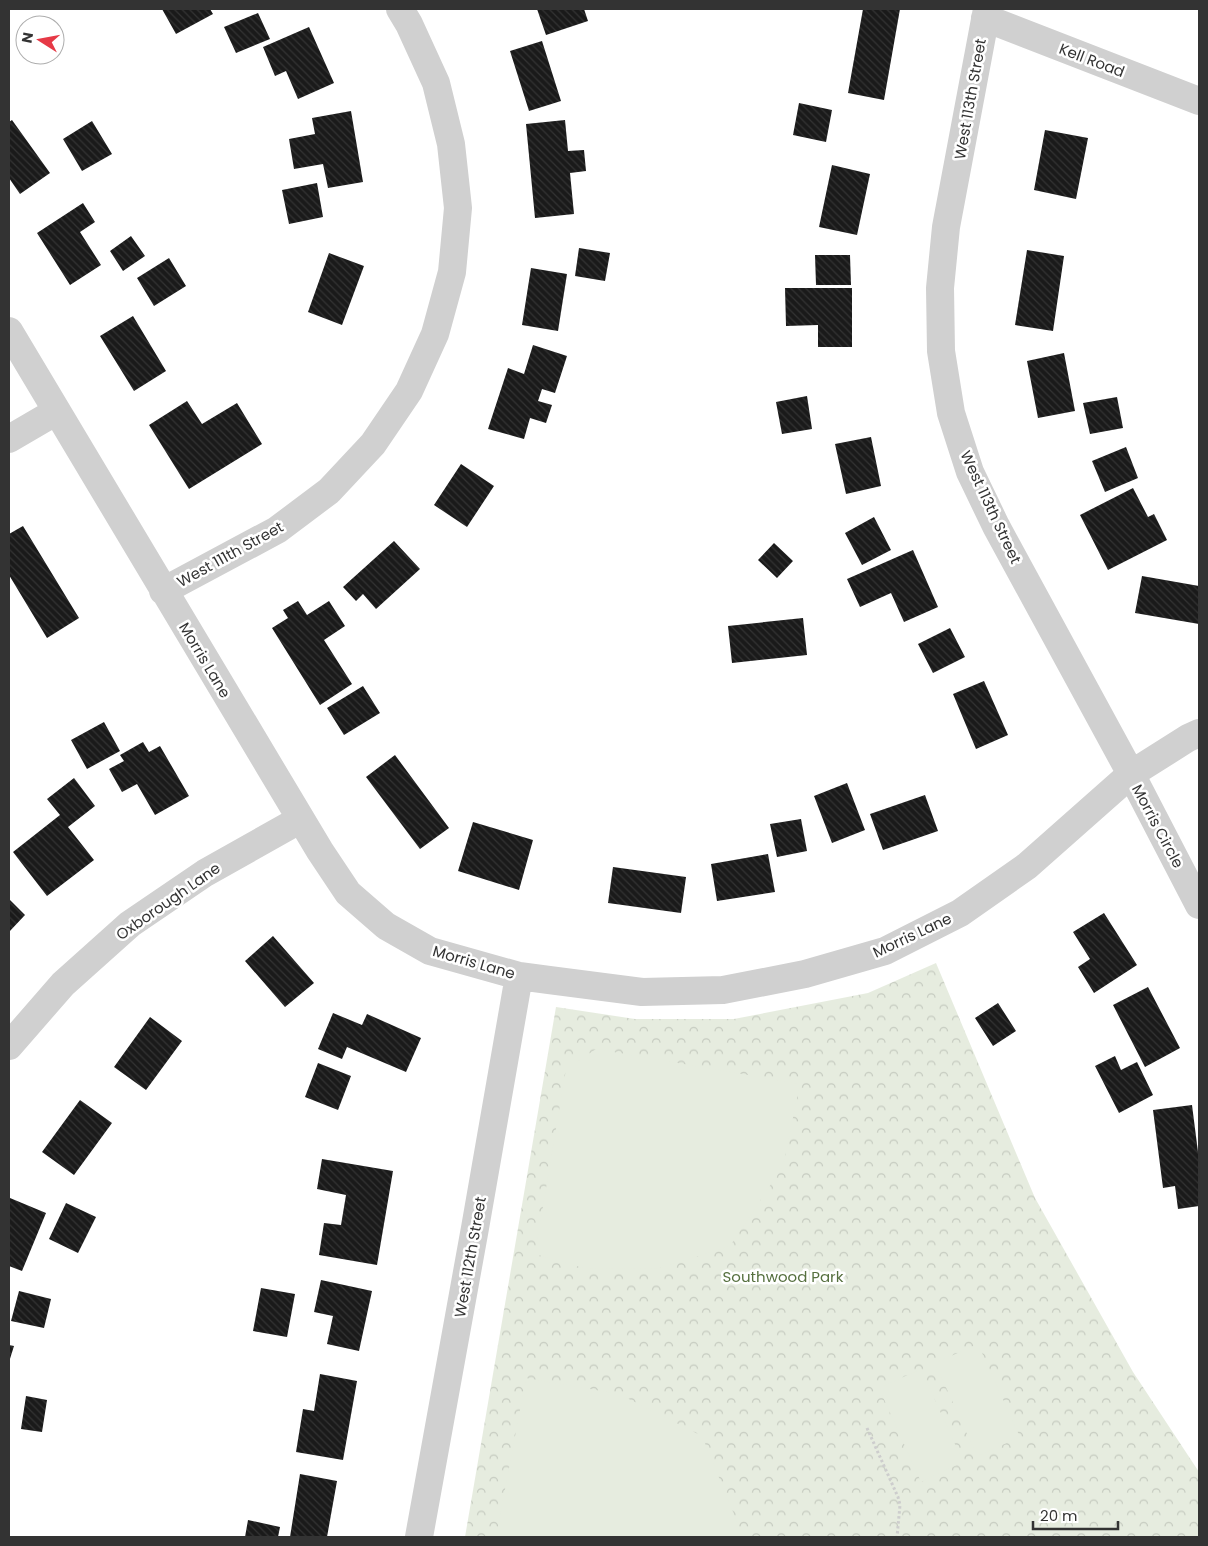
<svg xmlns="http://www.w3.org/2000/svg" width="1208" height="1546" font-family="Poppins,sans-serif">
<defs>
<pattern id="park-crowns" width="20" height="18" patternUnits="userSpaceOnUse" patternTransform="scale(1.25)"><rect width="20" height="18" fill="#e6ecdf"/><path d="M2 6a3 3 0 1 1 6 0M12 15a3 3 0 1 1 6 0" fill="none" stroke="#c6cbc0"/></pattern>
<pattern id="building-back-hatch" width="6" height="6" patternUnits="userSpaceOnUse" patternTransform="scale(1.25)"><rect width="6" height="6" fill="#1a1a1a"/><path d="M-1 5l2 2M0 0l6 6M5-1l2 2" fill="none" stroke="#333"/></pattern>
</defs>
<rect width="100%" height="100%" fill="#fff"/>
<path fill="url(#park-crowns)" d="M936,963L1035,1198L1133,1372L1199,1472V1537H465L556,1007L635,1019H734L868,993Z"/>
<path fill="#e6ecdf" d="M596,1049L800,1084L783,1166L730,1246L660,1268L587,1269L535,1254L566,1069Z
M978,1344L1020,1437L977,1456L935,1363Z
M921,1369L963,1462L921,1482L879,1388Z
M526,1378L619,1394L702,1436L740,1529L739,1537H496Z"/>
<path fill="url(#building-back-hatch)" d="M162,9H210L213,14L176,34Z
M537,9H584L588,21L546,35Z
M863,9H900L884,100L848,93Z
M258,13L270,39L236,53L224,27Z
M309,27L334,83L298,99L286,71L275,76L263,47Z
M542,41L561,101L529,111L510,51Z
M799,103L832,110L826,142L793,135Z
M351,111L363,182L328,188L323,164L294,169L289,139L315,134L312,118Z
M12,120L50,173L20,194L9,178V122Z
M565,120L568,151L584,150L586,171L570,173L574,214L535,218L526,124Z
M92,121L112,154L82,171L63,139Z
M1045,130L1088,138L1076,199L1034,190Z
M832,165L870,174L857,235L819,227Z
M317,183L323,217L289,224L282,190Z
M83,203L95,222L80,232L101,265L70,285L37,233Z
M131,236L145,256L123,271L110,251Z
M579,248L610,253L605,281L575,276Z
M1027,250L1064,256L1053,331L1015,325Z
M329,253L364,266L342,325L308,312Z
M815,255H850L851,285H816Z
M169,258L186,286L154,306L137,278Z
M531,268L567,274L558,331L522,325Z
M785,288H852V347H818V325L786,326Z
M133,316L166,371L134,391L100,336Z
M533,345L567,356L555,393L542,389L538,401L552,405L546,423L530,418L524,439L488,429L508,368L524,374Z
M1064,353L1075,411L1038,418L1027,361Z
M807,396L812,429L782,434L776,402Z
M1117,397L1123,428L1090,434L1083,403Z
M187,401L202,424L237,403L262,444L189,489L149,425Z
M871,437L881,486L846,494L835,444Z
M1126,447L1138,478L1105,492L1092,461Z
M461,464L494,486L467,527L434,505Z
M1133,488L1148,517L1154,514L1167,540L1108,570L1080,515Z
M874,517L891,550L862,565L845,533Z
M23,526L79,618L47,638L9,575V534Z
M394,541L420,569L376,609L363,594L356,601L343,587Z
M774,543L793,561L777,578L758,560Z
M913,550L938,607L904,622L891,593L860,607L847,579Z
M1142,576L1199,586V624L1135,613Z
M298,601L307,615L329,601L345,626L324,640L352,684L320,705L272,628L288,618L283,610Z
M803,618L807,655L732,663L728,626Z
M950,628L965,657L933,673L918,644Z
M984,681L1008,735L976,749L953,694Z
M363,686L380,713L344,735L327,708Z
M104,722L120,751L87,769L71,740Z
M143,742L149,752L160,746L189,796L155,815L137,784L122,792L109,769L124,761L120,755Z
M395,755L449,828L420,849L366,777Z
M74,778L95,806L68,827L94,860L47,896L13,852L60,815L47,799Z
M847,783L865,830L832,843L814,796Z
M925,795L938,831L883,850L870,814Z
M801,819L807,851L777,857L770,824Z
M473,822L533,840L519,890L458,871Z
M768,854L775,892L717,901L711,864Z
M613,867L686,877L681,913L608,903Z
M9,899L25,915L9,932Z
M1104,913L1137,965L1094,993L1078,967L1090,959L1073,932Z
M273,936L314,983L285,1007L245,961Z
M1148,987L1180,1048L1145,1067L1113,1005Z
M998,1003L1016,1031L993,1046L975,1018Z
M333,1013L362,1025L367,1014L421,1038L406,1072L347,1047L342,1059L318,1049Z
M150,1017L182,1041L146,1090L114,1067Z
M1115,1056L1121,1070L1137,1062L1153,1095L1119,1113L1095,1066Z
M318,1063L351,1076L338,1110L305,1097Z
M80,1100L112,1123L74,1175L42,1152Z
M1192,1105L1199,1160V1206L1178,1209L1175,1186L1163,1188L1153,1110Z
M322,1159L393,1171L377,1265L319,1255L324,1223L341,1225L346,1195L317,1189Z
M10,1198L46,1213L22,1271L9,1266V1202Z
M66,1203L96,1217L78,1253L49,1239Z
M321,1280L372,1291L359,1351L327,1344L333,1316L314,1312Z
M261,1288L295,1294L287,1337L253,1331Z
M19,1291L51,1299L44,1328L11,1321Z
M9,1345L14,1346L9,1362Z
M320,1374L357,1381L343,1460L296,1452L303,1409L314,1411Z
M26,1396L47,1400L42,1432L21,1429Z
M300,1474L337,1481L327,1537H290Z
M248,1520L280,1527L278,1537H245Z"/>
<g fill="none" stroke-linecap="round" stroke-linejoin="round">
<path stroke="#cdcdcd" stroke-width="3" stroke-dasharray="2.5 2.5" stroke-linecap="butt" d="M867,1428L898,1497L900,1505L897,1537"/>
<path stroke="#d0d0d0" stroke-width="28" d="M987,9L946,227L940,288L941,351L951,413L970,472L996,526L1131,774L1199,905
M985,18L1199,101
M9,331L320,851L348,893L386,926L430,951L519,976L549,980L642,992L723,990L805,974L885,951L960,913L1027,866L1131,774L1188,738L1199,733
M9,439L57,411
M163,591L277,530L329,491L373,444L409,391L435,334L452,272L458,208L451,144L436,83L409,24L400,9
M9,1046L63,984L130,924L205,873L301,819
M419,1537L475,1228L519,976"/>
</g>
<g text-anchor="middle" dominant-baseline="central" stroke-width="5" stroke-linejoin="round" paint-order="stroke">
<g font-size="15" fill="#333" stroke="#fff">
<text transform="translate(1092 60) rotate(21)">Kell Road</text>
<text transform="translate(970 99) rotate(-80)">West 113th Street</text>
<text transform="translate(991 507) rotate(65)">West 113th Street</text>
<text transform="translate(230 554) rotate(-29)">West 111th Street</text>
<text transform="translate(205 660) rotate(59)">Morris Lane</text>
<text transform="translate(1158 826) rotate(62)">Morris Circle</text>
<text transform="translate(168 901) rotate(-35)">Oxborough Lane</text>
<text transform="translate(912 935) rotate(-25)">Morris Lane</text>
<text transform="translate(474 962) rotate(16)">Morris Lane</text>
<text transform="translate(470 1257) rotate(-80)">West 112th Street</text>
</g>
<g font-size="15" fill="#56703f" stroke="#fff">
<text x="783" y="1276">Southwood Park</text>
</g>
</g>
<rect width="1208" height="1546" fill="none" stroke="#333333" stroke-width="20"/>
<g transform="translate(40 40) rotate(281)"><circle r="24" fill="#ffffff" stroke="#adadad"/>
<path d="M0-4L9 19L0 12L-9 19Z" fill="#e63946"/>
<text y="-8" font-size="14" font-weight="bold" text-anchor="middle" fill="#333333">N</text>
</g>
<path d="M1033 1521v8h85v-8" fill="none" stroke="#333333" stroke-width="2.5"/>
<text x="1040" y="1521" font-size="15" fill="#333333" stroke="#ffffff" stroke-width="4" paint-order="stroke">20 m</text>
</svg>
